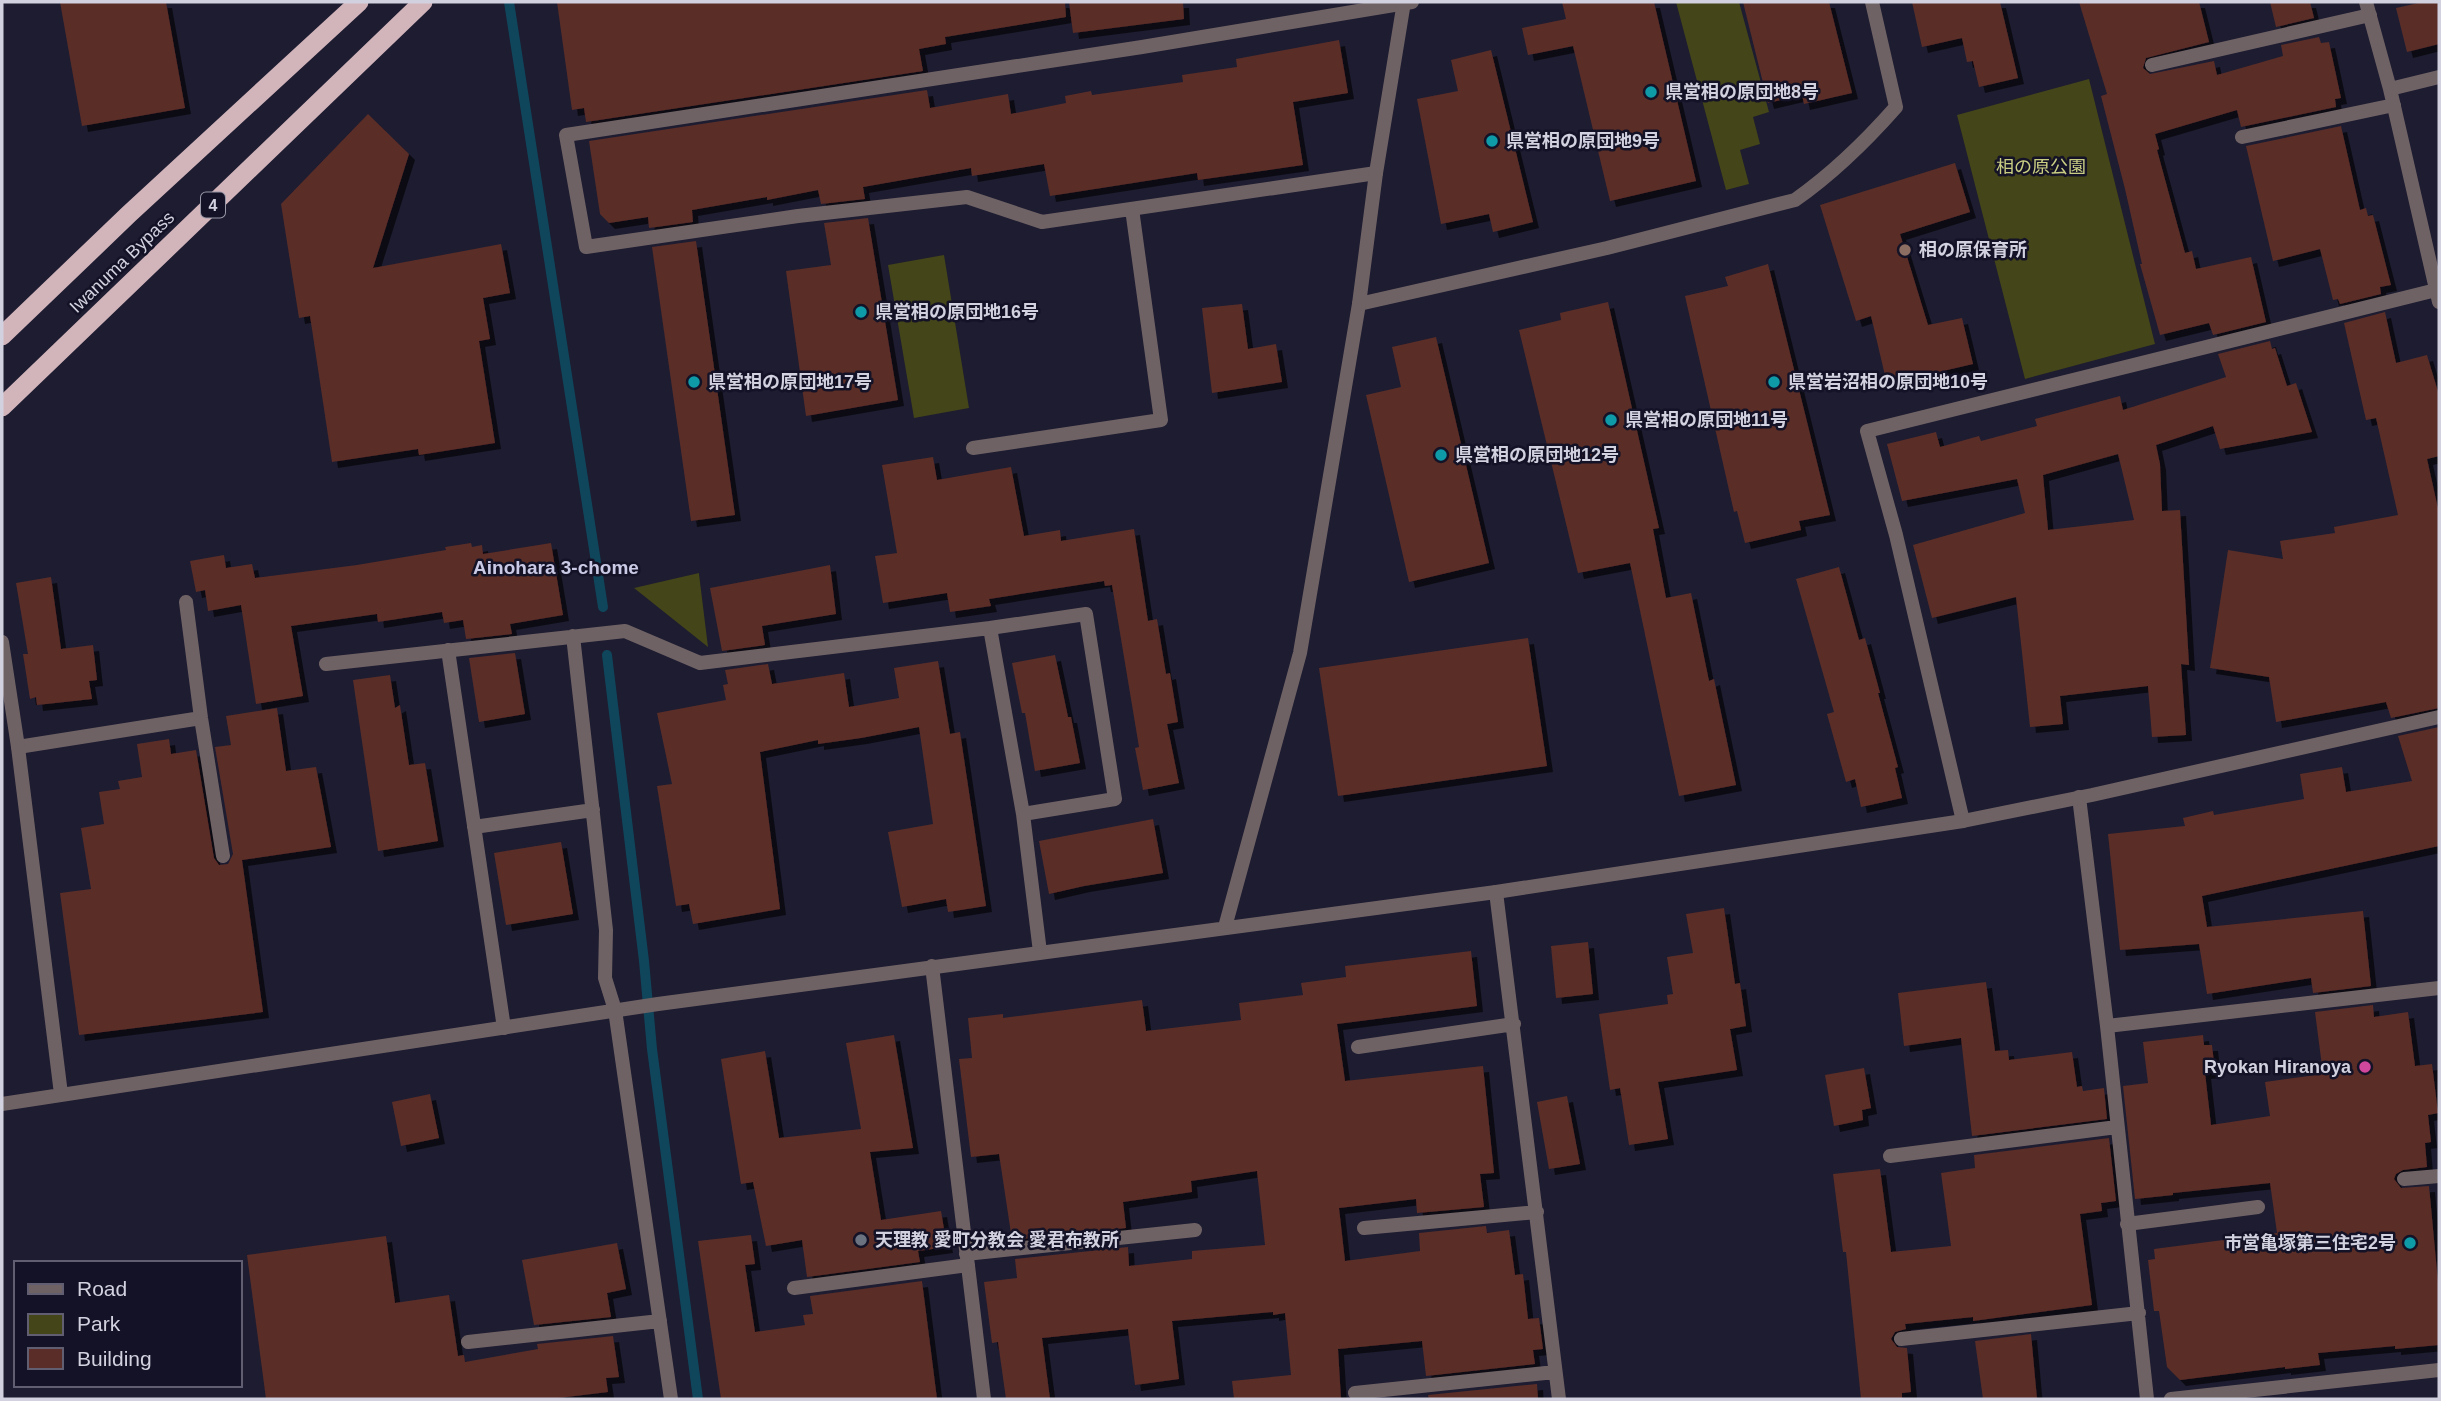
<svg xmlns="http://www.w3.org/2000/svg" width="2441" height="1401" font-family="Helvetica,'Noto Sans JP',sans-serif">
<defs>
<filter id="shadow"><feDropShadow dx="6" dy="6" stdDeviation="0" flood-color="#0009"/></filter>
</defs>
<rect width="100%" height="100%" fill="#1d1c30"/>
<path fill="#444519" d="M1676,2H1739L1769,112L1753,117L1760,144L1740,150L1749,184L1726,190Z
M2089,79L2155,344L2025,379L1957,115Z
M944,255L969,408L914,418L888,265Z
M699,573V574L708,647L634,588Z"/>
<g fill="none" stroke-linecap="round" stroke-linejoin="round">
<path stroke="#10465c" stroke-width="10" d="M509,2L603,607
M607,655L644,961L652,1049L698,1399"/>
</g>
<path fill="#5a2d28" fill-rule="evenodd" filter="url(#shadow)" d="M60,2H166L185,108L82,126Z
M557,2H1065L1066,17L945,37L946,44L919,49L923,71L586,122L584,108L572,110Z
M1069,2H1183L1184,19L1073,33Z
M1562,2H1654L1696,181L1610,201L1573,46L1528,55L1522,28L1566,19Z
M1743,2H1829L1852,93L1804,104L1802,95L1768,103Z
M1912,2H2000L2018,78L1979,87L1973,61L1967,62L1962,38L1922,47Z
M2079,2H2199L2209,42L2146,58L2143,68L2150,74L2214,61L2217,75L2283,56L2281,45L2319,37L2321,43L2329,42L2341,98L2335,99L2336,107L2241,127L2237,110L2155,134L2159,149L2157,150L2185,253L2192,251L2196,269L2251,257L2266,322L2213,335L2209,323L2160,335L2140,264H2142L2125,189L2101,96L2107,94Z
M2270,2H2310L2314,18L2276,27Z
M2423,2H2439V44L2407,52L2396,8Z
M1339,40L1348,93L1293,102L1303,165L1198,180L1197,173L1050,196L1044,164L972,176L971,168L863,187L865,199L821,204L818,190L767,200V197L692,210L693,222L649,228L648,217L609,223L600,214L589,141L927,90L930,108L1008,94L1011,114L1066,103L1065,96L1091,91L1092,95L1183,82L1182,75L1237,67L1236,59Z
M1491,50L1533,222L1493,232L1489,214L1441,224L1417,99L1458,91L1451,60Z
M368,114L409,154L373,268L501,244L510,293L483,298L490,339L479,341L495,443L419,455L418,449L332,462L310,316L299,318L281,204Z
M2341,126L2360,210L2366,208L2368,216L2373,215L2391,285L2380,287L2381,294L2340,304L2338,299L2333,300L2320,249L2273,261L2246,146Z
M1955,163L1970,212L1900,234L1928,325L1962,318L1973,364L1887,384L1871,316L1856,321L1820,205Z
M868,218L898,400L806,416L786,271L831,265L824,223Z
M696,241L735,515L691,521L652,247Z
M1768,264L1830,515L1799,521L1801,530L1745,543L1737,511L1734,512L1685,296L1728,286L1725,277Z
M1608,302L1659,528L1653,529L1666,598L1691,593L1709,681L1714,679L1736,785L1679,796L1630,563L1578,573L1519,330L1561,320L1560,313Z
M1242,304L1248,349L1276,344L1282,382L1212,393L1202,308Z
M2385,312L2396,363L2427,355L2439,395V456L2427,459L2439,513V708L2391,718L2386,702L2276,722L2269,677L2210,668L2228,550L2283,559L2280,541L2335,533L2334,527L2398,515L2376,418L2366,420L2344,323Z
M1436,337L1489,563L1409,582L1366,395L1401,387L1392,347Z
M2270,341L2272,349L2275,348L2287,386L2296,383L2312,432L2220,449L2213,426L2156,445L2160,464L2162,511L2180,510L2189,665L2181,664L2186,735L2152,737L2148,686L2060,696L2063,724L2030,727L2016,597L1932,618L1913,545L2025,513L2017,479L1902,501L1887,444L1936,432L1940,447L1979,436L1981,441L2037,426L2035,419L2120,396L2123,410L2226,377L2218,354ZM2118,454L2134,520L2048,530L2043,475Z
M933,457L937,480L1011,467L1024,536L1060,530L1061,541L1134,529L1148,621L1157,619L1166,674L1170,673L1178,722L1167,724L1179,783L1143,790L1135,748L1139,747L1112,585L1105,586L1104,581L989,599L991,606L950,612L947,593L883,603L875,556L897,553L882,465Z
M471,543L472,547L482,545L483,554L551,543L563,615L510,624L512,634L466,639L463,620L444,623L442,612L378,622L377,614L291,626L303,696L256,704L241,605L208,611L205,590L196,592L190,561L224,555L226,568L252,564L255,578L357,565L446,550L445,547Z
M830,565L836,614L762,626L765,645L722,651L710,588Z
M1839,567L1859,640L1865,638L1880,693H1878L1898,767L1895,768L1902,798L1861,807L1855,779L1846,782L1827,714L1834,712L1796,579Z
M51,577L61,649L93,645L97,680L89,681L92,699L37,705L36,697L30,699L23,654H28L16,583Z
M1528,638L1547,766L1338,796L1319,668Z
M515,653L525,714L479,722L469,658Z
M1055,655L1068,717H1071L1080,763L1035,771L1025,713H1022L1012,663Z
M938,661L950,734L960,732L986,906L948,912L946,899L902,907L888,832L933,824L919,727L861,738L818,744V740L760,752L780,909L693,924L689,904L676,906L657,786L672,784L657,713L726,700L723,685L728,684L725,670L768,664L772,684L844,673L849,707L899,698L894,668Z
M390,675L395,708L400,705L409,765L425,763L438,841L378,851L353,680Z
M277,708L286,771L316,767L331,847L242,860L263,1012L79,1035L60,893L91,889L81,828L104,824L99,792L120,789L118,781L142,777L137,744L169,739L171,754L196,750L214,858L219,865L228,864L233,854L215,747L231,745L226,716Z
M2439,727V846L2202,896L2207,927L2363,911L2371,986L2313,993L2311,978L2207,994L2199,944L2120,950L2108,834L2185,826L2183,818L2213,811L2214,815L2304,799L2300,774L2342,767L2346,792L2412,781L2398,736Z
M1153,819L1163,873L1084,886L1049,894L1039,841Z
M561,842L573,914L506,925L494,853Z
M1724,908L1735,984L1740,983L1746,1026L1730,1029L1737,1070L1658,1082L1668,1139L1629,1145L1620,1088L1610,1090L1599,1014L1668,1004L1667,995L1673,994L1667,957L1693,953L1686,914Z
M1588,942L1593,994L1556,998L1551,946Z
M1471,951L1477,1006L1337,1024L1345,1081L1483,1066L1494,1173L1480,1174L1484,1207L1417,1213L1416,1199L1339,1208L1345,1261L1420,1251L1419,1233L1486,1226L1487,1233L1509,1230L1515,1275L1523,1274L1528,1319L1539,1318L1543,1349L1533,1350L1535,1364L1426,1376L1422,1341L1338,1349L1341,1399H1234L1232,1381L1291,1375L1285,1313L1273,1315V1312L1172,1321L1179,1379L1135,1385L1128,1329L1042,1338L1050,1399H1006L998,1342L992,1343L984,1282L1017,1278L1015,1259L1128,1247L1129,1266L1192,1259V1251L1265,1245L1257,1171L1191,1181L1192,1192L1123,1202L1126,1228L1012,1240L999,1154L971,1157L959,1059L972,1058L968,1018L1003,1014V1018L1142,1000L1146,1031L1241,1020L1239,1003L1303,995L1301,983L1346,977L1345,966Z
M1986,982L1995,1051L2008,1050L2009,1060L2072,1052L2077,1087L2082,1086L2083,1091L2104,1088L2107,1119L1972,1136L1961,1038L1904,1046L1898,993Z
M2373,1005L2374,1017L2408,1012L2415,1066L2432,1064L2438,1113L2428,1115L2431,1142L2425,1143L2427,1167L2403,1170L2396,1174L2394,1179L2401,1188L2429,1186L2439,1293V1345L2395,1349V1346L2318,1353L2320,1365L2285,1369V1367L2180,1380L2167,1367L2159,1311H2154L2148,1260L2155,1259L2154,1249L2277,1233L2270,1183L2173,1193V1195L2135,1199L2123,1086L2148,1083L2143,1042L2203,1035L2204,1045H2212L2215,1072L2205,1073L2211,1125L2270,1116L2265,1082L2323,1074L2315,1012Z
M894,1035L913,1148L870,1152L881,1220L941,1211L947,1247L918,1251L920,1262L807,1277L802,1240L766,1246L753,1182L741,1184L721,1059L765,1051L779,1138L861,1129L846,1043Z
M1864,1068L1871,1108L1862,1110L1863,1120L1834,1126L1825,1075Z
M430,1094L439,1138L401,1146L392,1102Z
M1567,1096L1580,1164L1549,1169L1537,1102Z
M2109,1138L2116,1201L2101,1203L2102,1211L2080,1214L2092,1305L1973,1321V1317L1905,1324L1906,1329L1895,1332L1891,1339L1897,1347L1907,1348L1911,1392L1902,1393V1399H1861L1846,1252H1843L1833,1174L1880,1169L1891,1252L1951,1246L1941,1173L1975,1168L1974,1155Z
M751,1235L755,1264L745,1265L755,1332L805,1325L803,1315L813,1314L810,1296L922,1281L937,1399H721L698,1241Z
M386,1236L395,1303L449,1295L458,1356L464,1355L465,1362L538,1349L537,1344L613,1336L619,1377L606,1378L608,1392L550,1399H266L247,1255Z
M617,1243L626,1289L607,1293L611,1317L534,1325L522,1260Z
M2031,1334L2037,1399H1983L1975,1341Z
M1537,1384L1538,1399H1429L1428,1395Z"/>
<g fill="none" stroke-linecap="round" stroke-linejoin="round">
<path stroke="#6f6265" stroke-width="14" d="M2366,2L2390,89L2439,302
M2152,65L2370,15
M2390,89L2439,77
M2242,137L2394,105
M1376,173L1042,222L967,197L798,216L586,247L566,135L1142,47L1412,2
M1359,304L1607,248L1795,200C1832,174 1866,141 1896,107L1872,2
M973,448L1161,420L1132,209
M186,602L201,718L223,856
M990,628L1086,614L1115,799L1023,814
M573,636L606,930L605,978L615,1010L671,1399
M448,650L504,1028
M326,664L625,631L700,663L990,628L1023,814L1040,952
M18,747L201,718
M2079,797L2107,1026L2147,1399
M1963,821L1896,535L1867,431L2436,290
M474,827L593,810
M1496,892L1559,1399
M932,966L984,1399
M2107,1026L2439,988
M1358,1047L1514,1024
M1890,1156L2117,1127
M2404,1179L2439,1176
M2127,1224L2258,1207
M1364,1228L1537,1212
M966,1254L1195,1230
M794,1288L968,1265
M1901,1339L2139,1313
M468,1342L660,1321
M1355,1393L1555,1372
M2171,1399L2439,1370"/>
<path stroke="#6f6265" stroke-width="14" d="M2,642L18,747L61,1094
M1225,927L1300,653L1359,304L1376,173L1404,2
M2,1104L658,1004L1496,892L1963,821L2092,795L2439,717"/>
<path stroke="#d2b4bb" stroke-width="19" d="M2,336L129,214L359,2
M2,407L423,2"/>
</g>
<g fill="#0f9aa8" stroke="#141226" stroke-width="2.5">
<circle cx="1651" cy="92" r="7"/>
<circle cx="1492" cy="141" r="7"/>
<circle cx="861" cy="312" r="7"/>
<circle cx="694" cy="382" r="7"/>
<circle cx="1774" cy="382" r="7"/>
<circle cx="1611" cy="420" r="7"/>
<circle cx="1441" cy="455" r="7"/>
<circle cx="2410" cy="1243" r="7"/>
</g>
<circle fill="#8d6e63" stroke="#141226" stroke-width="2.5" cx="1905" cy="250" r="7"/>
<circle fill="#d1479c" stroke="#141226" stroke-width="2.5" cx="2365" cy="1067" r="7"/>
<circle fill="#6b7280" stroke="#141226" stroke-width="2.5" cx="861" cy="1240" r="7"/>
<g text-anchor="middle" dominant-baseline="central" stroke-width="5" stroke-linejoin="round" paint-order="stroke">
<rect fill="#141226" stroke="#9898a8" stroke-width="2" x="201" y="192.5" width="24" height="25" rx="5"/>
<g font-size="16" font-weight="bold" fill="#d1d1df">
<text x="213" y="205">4</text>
</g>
<g font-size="18" font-weight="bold" fill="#d1d1df" stroke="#141226" text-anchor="start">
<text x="1665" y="92">県営相の原団地8号</text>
<text x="1506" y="141">県営相の原団地9号</text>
<text x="1919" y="250">相の原保育所</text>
<text x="875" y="312">県営相の原団地16号</text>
<text x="708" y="382">県営相の原団地17号</text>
<text x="1788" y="382">県営岩沼相の原団地10号</text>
<text x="1625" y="420">県営相の原団地11号</text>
<text x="1455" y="455">県営相の原団地12号</text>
<text x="2351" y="1067" text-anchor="end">Ryokan Hiranoya</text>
<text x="875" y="1240">天理教 愛町分教会 愛君布教所</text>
<text x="2396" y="1243" text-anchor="end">市営亀塚第三住宅2号</text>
</g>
<g font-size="18" fill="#cace83" stroke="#141226">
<text x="2041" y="167">相の原公園</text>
</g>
<g font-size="18" fill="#d1d1df" stroke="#141226">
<text transform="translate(122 262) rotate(-44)">Iwanuma Bypass</text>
</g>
<g font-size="19" font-weight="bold" fill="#cacae6" stroke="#141226">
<text x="556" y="567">Ainohara 3-chome</text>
</g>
</g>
<rect width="2441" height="1401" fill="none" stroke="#d1d1df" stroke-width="7"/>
<rect x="14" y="1261" width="228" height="126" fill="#141226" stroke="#605e70" stroke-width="2"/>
<rect x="28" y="1284" width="35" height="10" fill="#6f6265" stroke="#605e70" stroke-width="2"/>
<text x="77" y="1296" font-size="21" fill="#d1d1df">Road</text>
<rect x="28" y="1314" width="35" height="21" fill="#444519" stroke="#605e70" stroke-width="2"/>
<text x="77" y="1331" font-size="21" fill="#d1d1df">Park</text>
<rect x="28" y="1348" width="35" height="21" fill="#5a2d28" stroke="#605e70" stroke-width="2"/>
<text x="77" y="1366" font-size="21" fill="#d1d1df">Building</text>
</svg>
